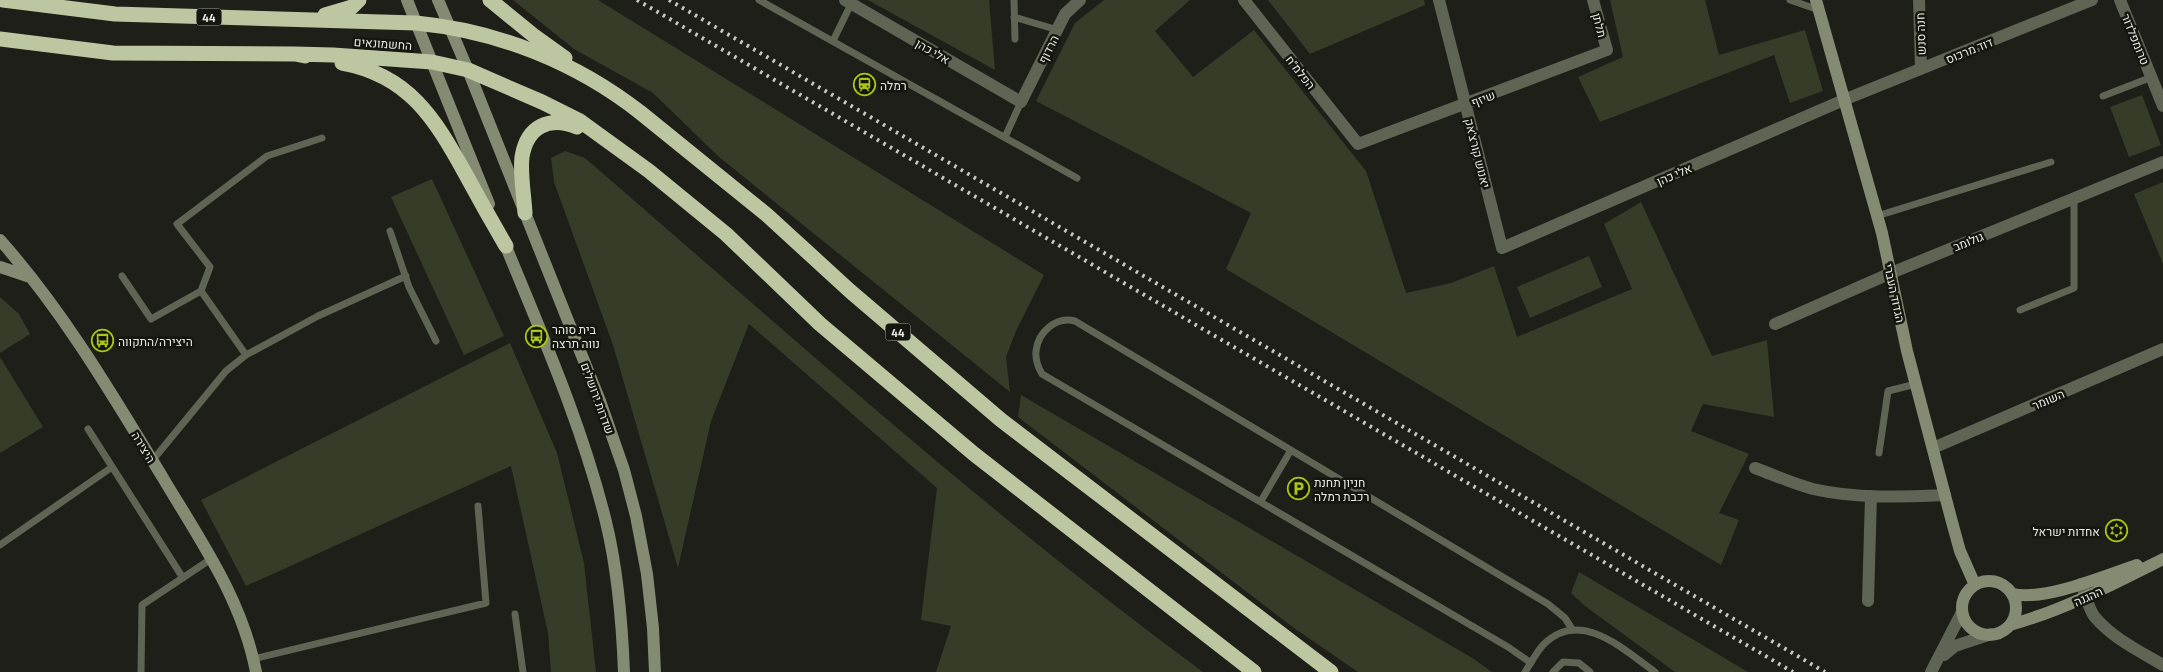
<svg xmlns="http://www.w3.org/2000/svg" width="2163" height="672" font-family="Barlow,Heebo,sans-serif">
<rect width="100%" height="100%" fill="#1d1f18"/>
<path fill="#373c29" d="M513,0H598L1044,275L1016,331L1006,357L1010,392L719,157L653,93L574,49Z
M868,0H989L995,70Z
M1104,0H1190L1155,31L1193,77L1254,30L1366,171L1406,293L1451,283L1494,266L1517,337L1632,289L1604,224L1641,202L1712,356L1767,340L1774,417L1703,404L1691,431L1749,454L1719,513L1739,520L1721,565L1226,269L1251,213L1036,101L1075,23Z
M1268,0H1424L1425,5L1310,54Z
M1610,0H1705L1719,55L1805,30L1823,91L1790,103L1774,55L1600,122L1578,77L1623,57Z
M2142,95L2161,145L2129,157L2110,107Z
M565,151L585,158C788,333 987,513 1203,672H936L951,626L921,620L937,488L749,324L711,421L678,568L613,345L554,182L551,158Z
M432,179L504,336L464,355L391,197Z
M2163,182V264L2134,194Z
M1589,256L1602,287L1530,318L1517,287Z
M0,297L19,314L30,334L0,353Z
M510,343L557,453L584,563L596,672H551L548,633L511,466L246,586L201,500Z
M0,357L43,427L0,453Z
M1021,395L1474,659L1492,672H1358L1294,628L1018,417Z
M1579,572L1748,672H1675L1585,606L1571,593Z"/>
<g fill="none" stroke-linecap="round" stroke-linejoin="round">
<path stroke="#5f6454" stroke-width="7" d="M759,0L1077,178
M1014,0L1015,39
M1790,0L1819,10
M1014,17L1058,30
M833,41L851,4
M2103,96L2152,77
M1005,137L1021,102
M1877,216L2051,162
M390,231L409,287L436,341
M122,276L151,319L201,291L246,355
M201,291L210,267L177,224L267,156L322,138
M2020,310L2074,288V198
M88,429L183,578
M1879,453L1888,391L1916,384
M152,461L226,371L246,355L318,316L406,276
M1261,501L1291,450
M0,545L112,467
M515,614L523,672
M253,659L486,603L478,506
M1531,663L1508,647L1042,374C1038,367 1035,360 1036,351C1038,332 1056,316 1075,321L1548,604L1565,618L1572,629
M141,672L142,605L211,559
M1525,672C1531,663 1537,651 1544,644C1581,608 1624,650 1655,672
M1553,672L1563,662L1579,663L1590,672"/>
<path stroke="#5f6454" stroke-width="12" d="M845,0L1021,102L1065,14L1080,0
M1244,0L1358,144L1607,50L1593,0
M1439,0L1502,248L1846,99L2092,0
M1919,0L1921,69
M2120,0L2163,106
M1775,324L1891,273L2163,162
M1933,448L2163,349
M1755,468C1774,475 1794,484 1813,489C1857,499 1901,497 1945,495
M2081,584C2085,593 2088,607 2094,616C2112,638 2139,651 2163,665
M1868,601L1871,496
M1944,655L1955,646L1991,634
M1931,672L1962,612"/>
<path stroke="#858b73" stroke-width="12" d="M407,0L489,204
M438,0L468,70L600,401L624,470L636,516L647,574L653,628L655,672
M1816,0L1882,233L1907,351L1952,522L1960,551L1975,585
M502,237C540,330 582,424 606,522C618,571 622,621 624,672
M0,240C64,312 113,396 163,478C200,540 242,599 256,672
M0,267L30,277
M1962 608a27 27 0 1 1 54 0a27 27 0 1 1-54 0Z
M2013,594C2046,601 2104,576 2137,565
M2010,625C2064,610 2113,584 2163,559"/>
<path stroke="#bcc6a0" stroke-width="15" d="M3,0L115,14L416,23C498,31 576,62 641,113L767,215L850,291L1001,420L1331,672
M490,0L533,35L565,58
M325,15L352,7L359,0
M0,39L113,53L295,54L305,56
M295,54L333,55L432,62L468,70L542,102L580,121L649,171L726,234L820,324L974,454L1254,672
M342,63C409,75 435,119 465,173C478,197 492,222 506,246
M525,213C524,195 520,174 522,157C527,126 549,116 577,127"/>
<path stroke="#c8c9c4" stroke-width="4" stroke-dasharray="2.5 5" stroke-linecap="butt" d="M637,0L1793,672
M669,0L1825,672"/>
</g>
<defs>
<symbol id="station-ring" viewBox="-11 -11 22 22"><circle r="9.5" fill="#14160f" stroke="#aac717" stroke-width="1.5"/><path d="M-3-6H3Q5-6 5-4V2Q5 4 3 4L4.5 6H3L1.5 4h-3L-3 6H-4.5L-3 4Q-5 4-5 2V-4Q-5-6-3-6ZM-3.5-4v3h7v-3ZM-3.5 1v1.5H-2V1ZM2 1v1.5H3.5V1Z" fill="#aac717"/></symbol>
<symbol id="bus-ring" viewBox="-11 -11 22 22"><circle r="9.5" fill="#14160f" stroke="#aac717" stroke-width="1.5"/><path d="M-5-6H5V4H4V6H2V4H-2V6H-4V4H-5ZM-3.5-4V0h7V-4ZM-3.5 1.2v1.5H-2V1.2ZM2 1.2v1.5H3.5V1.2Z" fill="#aac717"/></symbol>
<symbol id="parking-ring" viewBox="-11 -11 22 22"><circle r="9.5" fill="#14160f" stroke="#aac717" stroke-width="1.5"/><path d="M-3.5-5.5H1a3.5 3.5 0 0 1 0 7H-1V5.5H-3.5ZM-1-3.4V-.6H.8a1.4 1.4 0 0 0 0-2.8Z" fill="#aac717"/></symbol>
<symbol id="synagogue-ring" viewBox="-11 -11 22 22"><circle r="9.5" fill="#14160f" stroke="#aac717" stroke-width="1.5"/><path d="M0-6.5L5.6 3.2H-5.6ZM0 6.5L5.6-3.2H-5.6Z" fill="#aac717"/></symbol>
</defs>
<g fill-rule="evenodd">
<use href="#station-ring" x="852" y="72" width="25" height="25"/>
<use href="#bus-ring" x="524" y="324" width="25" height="25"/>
<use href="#bus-ring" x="90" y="328" width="25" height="25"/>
<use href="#parking-ring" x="1286" y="476" width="25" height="25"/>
<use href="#synagogue-ring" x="2104" y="518" width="25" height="25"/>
</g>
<g text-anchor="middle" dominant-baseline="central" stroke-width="5" stroke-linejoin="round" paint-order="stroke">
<g fill="#14160f" stroke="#a9aaa5" stroke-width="1">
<rect x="196.5" y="8.5" width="25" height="17" rx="4"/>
<rect x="885.5" y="323.5" width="25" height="17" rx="4"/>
</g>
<g font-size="11" font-weight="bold" fill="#e9eae5">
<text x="209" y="17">44</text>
<text x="898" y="332">44</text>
</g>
<g font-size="12" fill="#e9eae5" stroke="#14160f">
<text transform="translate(1600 25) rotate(75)">תלתן</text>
<text transform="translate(1920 34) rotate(-92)">חנה סנש</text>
<text transform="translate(2136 39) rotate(68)">טרומפלדור</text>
<text transform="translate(383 43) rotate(4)">החשמונאים</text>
<text transform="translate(1048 49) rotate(-63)">הרדוף</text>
<text transform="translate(1969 50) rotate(-22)">דוד מרכוס</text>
<text transform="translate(933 51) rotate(30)">אלי כהן</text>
<text transform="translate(1301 72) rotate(52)">הפלמ"ח</text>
<text transform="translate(1483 98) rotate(-21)">שיזף</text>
<text transform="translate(1478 153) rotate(76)">יאנוש קורצ'אק</text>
<text transform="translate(1674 174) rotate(-23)">אלי כהן</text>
<text transform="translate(1968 241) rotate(-22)">גולומב</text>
<text transform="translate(1895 293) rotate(78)">הגדוד העברי</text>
<text transform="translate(598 398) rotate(70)">שדרות ירושלים</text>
<text transform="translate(2048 399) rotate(-23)">השומר</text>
<text transform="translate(144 447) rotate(59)">היצירה</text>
<text transform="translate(2088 596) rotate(-24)">ההגנה</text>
</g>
<g font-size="12" fill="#e9eae5" stroke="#14160f" text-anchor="start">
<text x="880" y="85">רמלה</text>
<text x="552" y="329">בית סוהר<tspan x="552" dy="14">נווה תרצה</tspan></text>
<text x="118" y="341">היצירה/התקווה</text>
<text x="1314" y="482">חניון תחנת<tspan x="1314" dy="14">רכבת רמלה</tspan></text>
<text x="2100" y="531" text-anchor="end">אחדות ישראל</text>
</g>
</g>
</svg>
